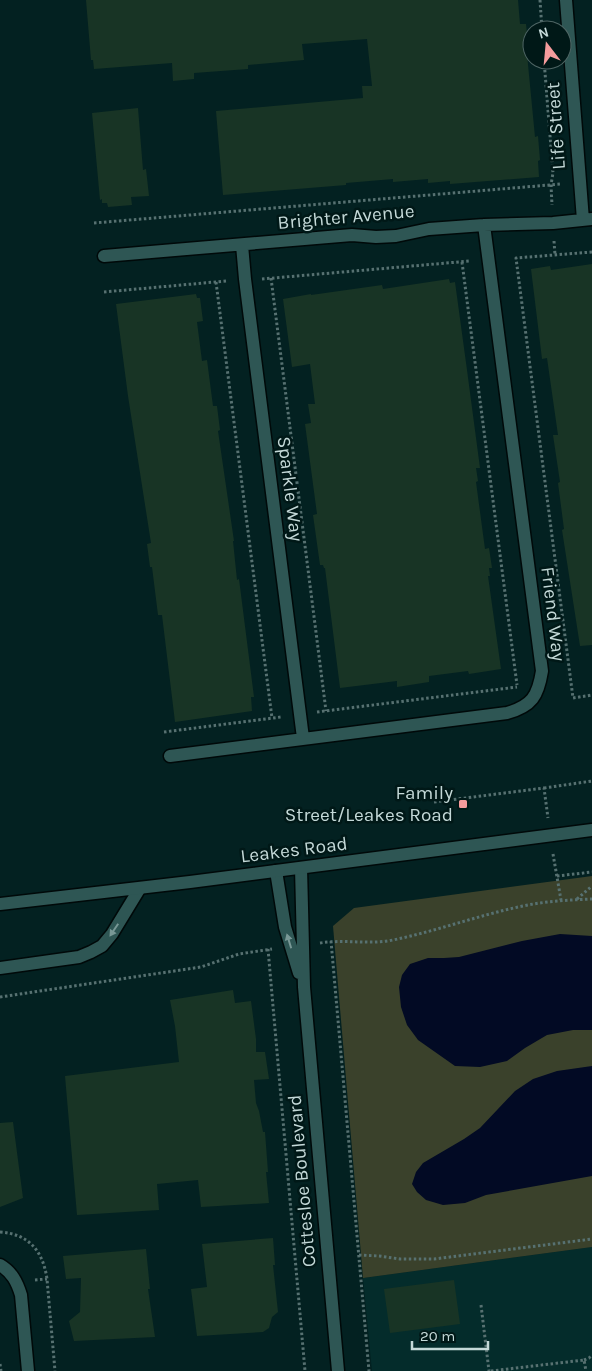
<svg xmlns="http://www.w3.org/2000/svg" width="592" height="1371" font-family="Karla,sans-serif">
<rect width="100%" height="100%" fill="#032121"/>
<path fill="#042c2b" d="M592,1247V1371H372L363,1278Z"/>
<path fill="#3a412b" d="M592,876V1247L363,1278L333,926L354,908Z"/>
<path fill="#020a24" d="M560,934L592,936V1030H573L547,1035L525,1048L507,1061L480,1067L455,1066L418,1040L407,1025L401,1007L399,987L402,975L410,964L428,958H444L459,957L522,941Z
M592,1066V1176L486,1195L465,1203L443,1205L426,1200L417,1192L412,1184L416,1172L423,1163L464,1139L480,1128L515,1091L533,1079L557,1071Z"/>
<path fill="#183425" d="M86,0H518L520,24H526L529,53L527,54L535,137L538,136L540,160L538,161L539,177L450,184V181L428,183V179L393,182V179L346,183V185L223,195L216,111L363,98L362,86H372L367,39L302,44L304,60L248,65V69L194,73V79L173,81L172,63L94,69L93,60H91Z
M138,108L143,170L146,169L149,196L131,197L132,205L108,207L107,203H102V199L100,200L92,113Z
M592,264V645L580,646L562,530L564,529L558,483L560,482L553,435H558L547,358L542,359L531,269L550,266L551,270Z
M449,279L450,283L455,282L467,370L480,468H476L478,481L476,482L485,549L489,548L492,568H489L490,576H488L501,669L469,674L468,671L429,676V682L397,687V681L340,688L325,568H324L323,565H320L313,515L317,514L305,424L311,423L308,404H315L310,364L292,367L283,299L311,294V295L382,285L383,289Z
M196,294L197,298H200L203,321L197,322L202,361L207,360L213,406H217L220,430L218,431L234,541H233L237,580L239,579L254,697H251L252,711L175,722L162,615H158L152,567H150L147,544L151,543L128,396L116,304Z
M233,990L235,1003L251,1001L256,1039V1052H265L269,1079L254,1080L256,1103L259,1111L263,1132H265L268,1172H266L269,1203L201,1207L198,1180L157,1184L159,1210L77,1215L65,1076L179,1062L175,1026L170,1000Z
M13,1122L23,1198L0,1207V1123Z
M273,1238L275,1265H273L278,1312L272,1317L269,1328L263,1332L197,1336L191,1289L207,1287L202,1244Z
M146,1249L150,1289H148L155,1337L74,1341L69,1321L80,1312L81,1278L66,1279L63,1256Z
M454,1280L460,1324L390,1333L384,1289Z"/>
<g fill="none" stroke-linecap="round" stroke-linejoin="round">
<defs>
<path id="minor" d="M566,0L583,220
M242,245L245,279L303,738
M104,256L352,235L376,237L396,236L429,229L484,225L553,223L592,219
M170,756L507,713C532,706 538,696 542,671L484,225
M301,868L304,987L338,1371
M276,871L285,927L299,973
M0,968L79,957L91,952L102,946L112,934L140,888
M0,1265C12,1272 17,1282 21,1295L28,1371"/>
<path id="secondary" d="M0,904L190,882L592,830"/>
</defs>
<use href="#minor" stroke="#000909" stroke-width="15"/>
<use href="#secondary" stroke="#000909" stroke-width="15"/>
<path stroke="#577171" stroke-width="3" stroke-dasharray="2.5 2.5" stroke-linecap="butt" d="M540,0L542,30
M544,60L553,173L551,185L552,205
M94,223L561,184
M554,241L555,255
M592,252L516,258L573,698L592,695
M462,262L517,685
M271,278L326,711
M262,279L470,261
M216,282L272,718
M104,292L226,281
M317,712L517,687
M164,732L281,717
M544,788L592,781
M434,802L544,788L548,818
M553,854L561,900
M557,876L592,872
M577,899L592,886
M331,941L369,1371
M320,943C345,939 368,945 393,940C437,931 479,915 523,906C546,901 569,900 592,899
M268,949L305,1371
M0,997L201,967L239,954L272,949
M0,1232C29,1234 43,1251 47,1279L55,1371
M359,1255L379,1256L400,1259H434L592,1239
M35,1280L47,1279
M481,1305L489,1371
M584,1360L589,1358L592,1355
M0,1364L1,1371
M491,1371L584,1360L586,1371"/>
<use href="#minor" stroke="#2e5654" stroke-width="12"/>
<use href="#secondary" stroke="#2e5654" stroke-width="12"/>
</g>
<defs><path id="oneway-solid" d="M-6-.8H1V-3.2L6.5 0L1 3.2V.8H-6Z" transform="scale(1.25)"/></defs>
<g fill="#799896">
<use href="#oneway-solid" transform="translate(114 930) rotate(124)"/>
<use href="#oneway-solid" transform="translate(289 941) rotate(-107)"/>
</g>
<rect fill="#f59b9c" stroke="#001817" stroke-width="2" x="458" y="799" width="10" height="10" rx="2.5"/>
<g text-anchor="middle" dominant-baseline="central" stroke-width="5" stroke-linejoin="round" paint-order="stroke">
<g font-size="19" fill="#c4d9d8" stroke="#001817">
<text transform="translate(556 126) rotate(-94)">Life Street</text>
<text transform="translate(346 217) rotate(-5)">Brighter Avenue</text>
<text transform="translate(290 489) rotate(83)">Sparkle Way</text>
<text transform="translate(553 614) rotate(83)">Friend Way</text>
<text transform="translate(294 850) rotate(-7)">Leakes Road</text>
<text transform="translate(302 1181) rotate(-95)">Cottesloe Boulevard</text>
</g>
<g font-size="19" fill="#c4d9d8" stroke="#001817" text-anchor="end">
<text x="453" y="793">Family<tspan x="453" dy="22">Street/Leakes Road</tspan></text>
</g>
</g>
<g transform="translate(547 45) rotate(344)"><circle r="24" fill="#001817" stroke="#4e6564"/>
<path d="M0-4L9 19L0 12L-9 19Z" fill="#f59b9c"/>
<text y="-8" font-size="14" font-weight="bold" text-anchor="middle" fill="#c4d9d8">N</text>
</g>
<path d="M412 1341v8h76v-8" fill="none" stroke="#c4d9d8" stroke-width="2.5"/>
<text x="420" y="1341" font-size="15" fill="#c4d9d8" stroke="#001817" stroke-width="4" paint-order="stroke">20 m</text>
</svg>
